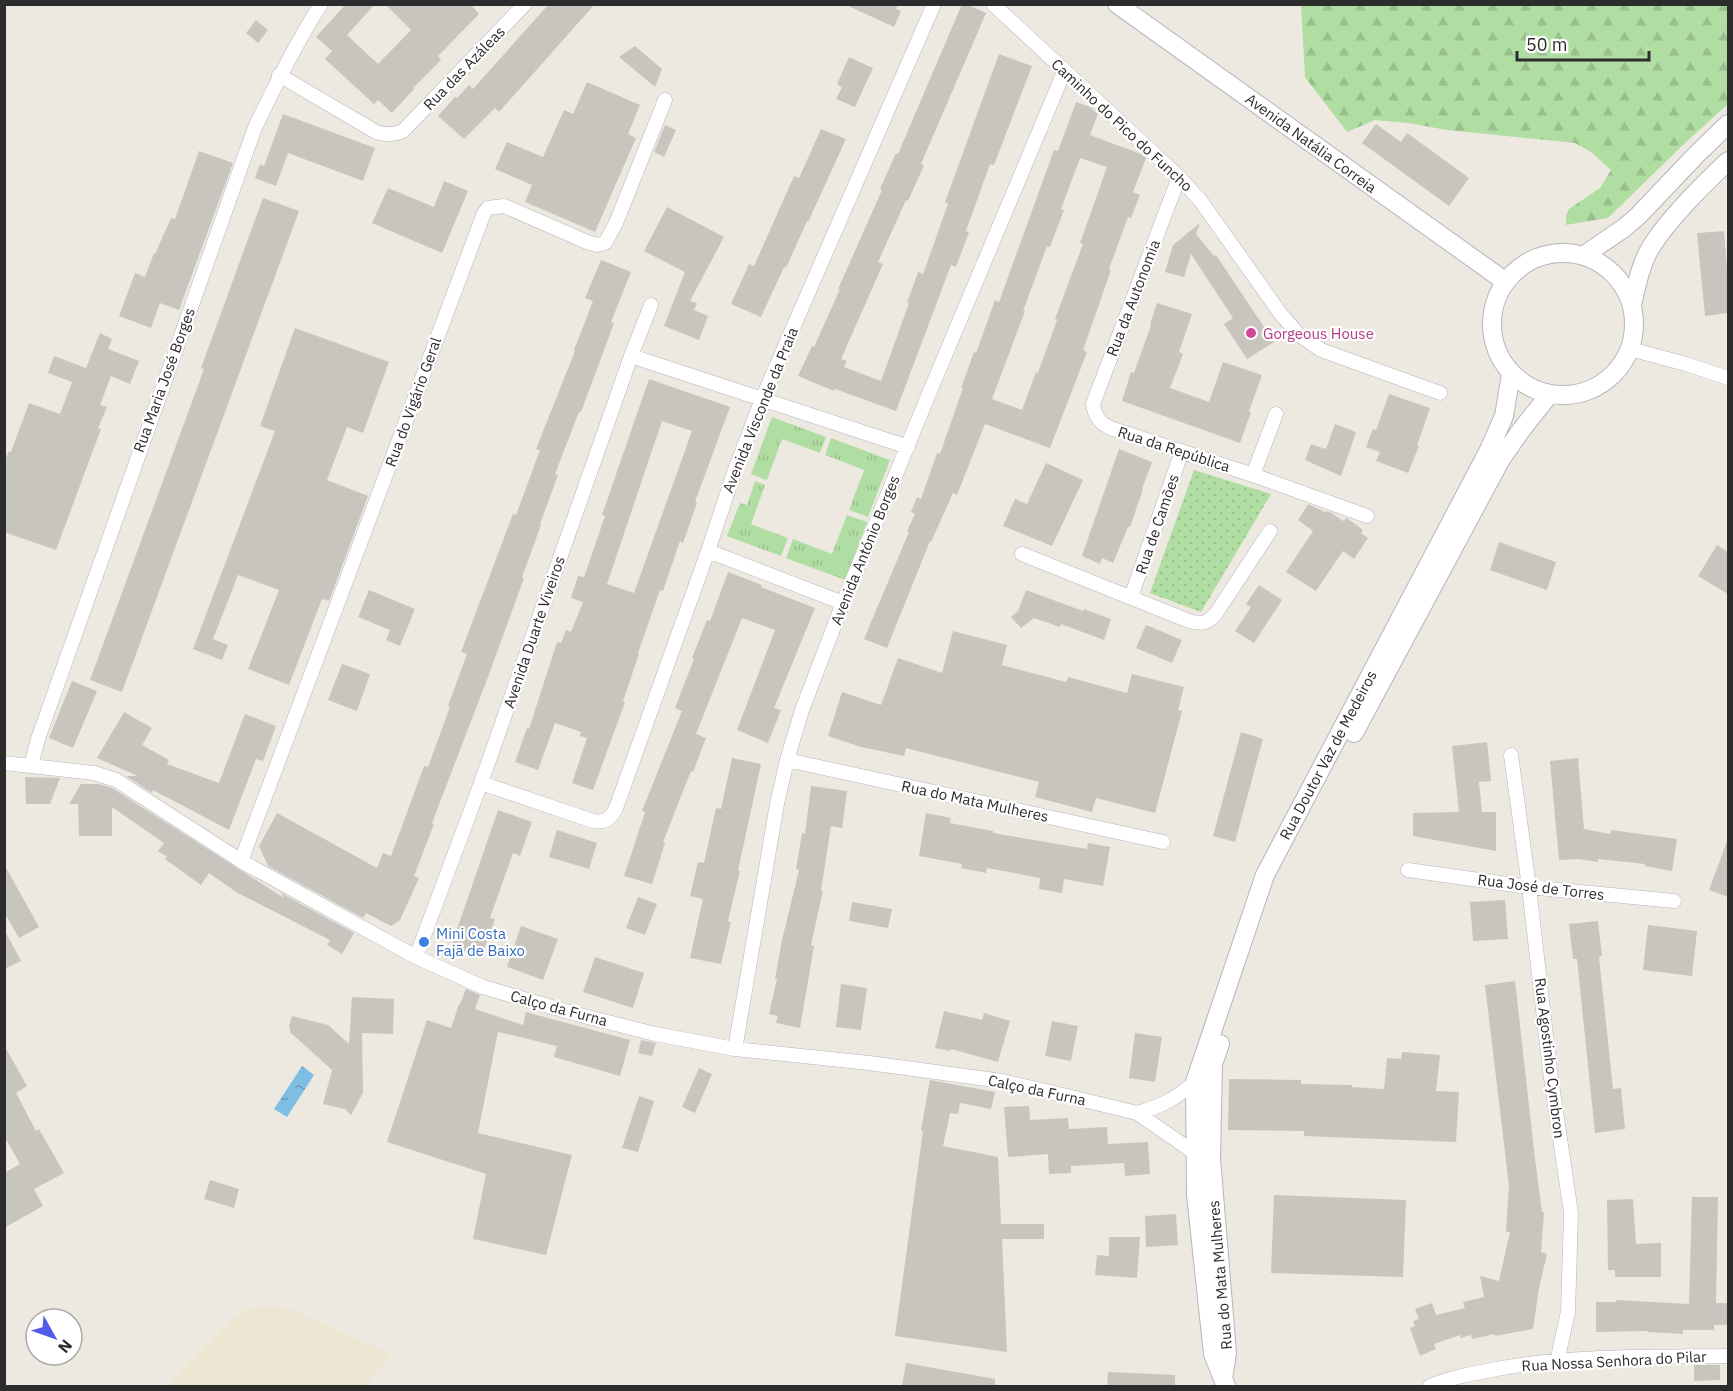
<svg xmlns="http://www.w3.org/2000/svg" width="1733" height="1391" font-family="'IBM Plex Sans',sans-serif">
<defs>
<pattern id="grass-tufts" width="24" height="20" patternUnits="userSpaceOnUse" patternTransform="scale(1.5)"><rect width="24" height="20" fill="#b0dea2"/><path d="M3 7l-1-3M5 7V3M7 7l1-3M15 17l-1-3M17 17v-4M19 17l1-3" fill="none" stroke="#98bf8c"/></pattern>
<pattern id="forest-firs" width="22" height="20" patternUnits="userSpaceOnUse" patternTransform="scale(1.5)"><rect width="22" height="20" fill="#b0dea2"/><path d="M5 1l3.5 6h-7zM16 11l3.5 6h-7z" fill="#98bf8c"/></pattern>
<pattern id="park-dots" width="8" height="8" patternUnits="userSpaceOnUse" patternTransform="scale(1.5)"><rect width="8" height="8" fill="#b0dea2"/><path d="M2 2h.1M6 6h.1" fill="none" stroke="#98bf8c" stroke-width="1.8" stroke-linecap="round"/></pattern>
<pattern id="water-ripples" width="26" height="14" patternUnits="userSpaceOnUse" patternTransform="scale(1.5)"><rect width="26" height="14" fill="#7ebee4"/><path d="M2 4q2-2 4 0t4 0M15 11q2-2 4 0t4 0" fill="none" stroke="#679bb9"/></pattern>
</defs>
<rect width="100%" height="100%" fill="#ede9e0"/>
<path fill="#ece6d2" d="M264,1306L288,1308L391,1354L366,1386H166L232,1319L247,1309Z"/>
<path fill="url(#grass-tufts)" d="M772,417L826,437L820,453L782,439L767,480L751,474Z
M831,438L890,460L868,517L849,510L864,470L825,455Z
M755,481L765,485L751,524L788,538L781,556L727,536L740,503L747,505Z
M847,515L867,522L845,580L786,558L793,539L832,554Z"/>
<path fill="url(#forest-firs)" d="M1301,5H1728V104L1685,143L1608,218L1566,225V215L1569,209L1600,188L1611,170L1591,152L1575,143L1447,130L1408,123L1375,120L1347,132L1305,77Z"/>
<path fill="url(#park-dots)" d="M1194,470L1271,494L1201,612L1150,593Z"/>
<path fill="url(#water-ripples)" d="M302,1066L314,1075L287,1117L274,1109Z"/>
<path fill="#c8c5bf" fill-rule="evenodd" d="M346,4H375L347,35L378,64L411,30L385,4H470L479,14L438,56L441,60L413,88L414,89L392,113L378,100L374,104L325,59L332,51L316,37Z
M549,4H595L499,112L495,108L464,139L438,116L455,97L457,98L469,85L473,89Z
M844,4H898L896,9L901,11L894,27Z
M962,4H966L986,13L921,164L924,165L908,201L906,200L878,262L883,264L841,359L847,361L844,367L881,381L909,303H907L918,272L923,274L948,204L945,202L999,54L1032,66L994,165L990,164L966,231L969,232L956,267L951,265L896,411L835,389L834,391L798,376L812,346L814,347L840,289H838L882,190L880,189L896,153L898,154Z
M256,20L268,30L258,43L246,33Z
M635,46L662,69L655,87L619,57Z
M849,57L873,68L855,107L836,99L842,87L837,84Z
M587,82L640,105L628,134L636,138L595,232L525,202L532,185L495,169L507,142L543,157L564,110L573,114Z
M1076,102L1090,107L1098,114L1090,135L1141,154L1146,158L1133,192L1140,195L1131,218L1128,217L1109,269L1111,270L1083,350L1087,352L1050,448L985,424L957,495L953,493L931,542L930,541L887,648L864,639L909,532L907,531L915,514L911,512L917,497L921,499L937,453L940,454L963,388H961L974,352L976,353L995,300L999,302L1054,150L1058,151ZM1080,158L1107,167L1080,243L1083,244L1055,319L1057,320L1038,373L1036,372L1022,410L992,399L1025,311H1023L1047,246L1050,247L1064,210L1061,209Z
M283,114L375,148L363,181L288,153L276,186L255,178L260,164L264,166Z
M1376,124L1401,142L1407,133L1469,178L1449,206L1362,143Z
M665,125L676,130L664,157L654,152Z
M821,129L846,139L808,222L807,221L786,268L784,267L761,317L731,304L749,264L754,266L794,176L799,178Z
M199,151L233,163L179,310L160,303L151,328L119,316L135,273L145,277L154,253L155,254L171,218L175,219Z
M444,181L468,191L442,253L372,223L388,188L434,207Z
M263,198L299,211L122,692L90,680L204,369L201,368Z
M667,207L724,237L690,301L697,303L694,310L708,316L699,340L664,326L685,272L644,251Z
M1200,223L1196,234L1214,256L1216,255L1274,342L1247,359L1224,324L1233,318L1191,254L1184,277L1165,272L1173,245Z
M1724,231L1728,279V313L1705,316L1697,233Z
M601,260L631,272L611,322L614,323L594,377L581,412H579L555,474L558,475L540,524L541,525L522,577L524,578L488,677L432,823L434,824L414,876L419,878L400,920L391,926L366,913L363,918L268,866L259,846L277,813L377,868L383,853L391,856L424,766L428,767L450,707L448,706L467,654L461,652L513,514L516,515L540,450L536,449L575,351L574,350L593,301L585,298Z
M1157,303L1192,314L1179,352L1183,354L1170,388L1209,402L1223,362L1262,375L1249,411L1251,412L1240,443L1122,401L1131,372L1134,373L1151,325L1150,324Z
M295,328L389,362L363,433L347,427L327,480L368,496L329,601L322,599L289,685L248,669L279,590L238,575L213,639L228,645L222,660L193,649L275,431L260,426Z
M100,333L112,339L108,349L139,361L130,384L111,376L100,405L107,407L98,428L101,429L56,550L4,532V463L9,451L11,452L29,403L60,414L72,382L48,373L54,356L86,368Z
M649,379L730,407L695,502L697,503L683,543L680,541L663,591L660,590L638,653L639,654L623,701L625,702L593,790L572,783L587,738L580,736L581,732L555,723L538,770L515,762L527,728L529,729L557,642L561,643L566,630L571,632L583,602L571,598L578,576L584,577L605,516L602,515ZM662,421L692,431L634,593L607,584Z
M1389,394L1430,408L1417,446H1419L1408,473L1376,461L1380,452L1366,447L1373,429L1376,430Z
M1335,424L1356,432L1341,476L1305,460L1311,444L1326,449Z
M1119,449L1152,462L1142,489H1143L1130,527H1128L1113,563L1102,558L1100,564L1082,556Z
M1046,463L1083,480L1052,546L1003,526L1015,499L1027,504Z
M1308,504L1325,512L1326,511L1332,513L1343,521L1347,518L1363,530L1361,533L1368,538L1354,559L1343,551L1316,591L1286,572L1313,531L1298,520Z
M1499,542L1556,562L1547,590L1490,570Z
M1717,545L1728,552V594L1698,576Z
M728,572L762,585L761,587L815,608L774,708L781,710L768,743L737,730L775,630L742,618L696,734L706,738L693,772L691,771L663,842L665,843L652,884L624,876L645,812L642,811L682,711L675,708L694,659L692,658L707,620L710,621Z
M1259,585L1282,600L1254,643L1235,631L1251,607L1246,604Z
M369,590L415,609L400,646L386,640L390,630L358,617Z
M1026,590L1083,611L1084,609L1111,619L1104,640L1061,624L1060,627L1034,618L1021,628L1011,617L1018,611Z
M1146,625L1182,640L1172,663L1136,648Z
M953,631L1007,645L1002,665L1066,682L1068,677L1127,693L1132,674L1184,687L1178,710L1182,711L1155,813L1096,798L1092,812L1035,797L1039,782L906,748L904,756L861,747L828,736L842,692L881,705L898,658L942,673Z
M342,664L370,674L357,711L328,700Z
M72,681L97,691L73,748L49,738Z
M124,712L152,728L142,745L169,760L167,764L219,783L245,714L276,726L263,761L256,759L229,830L153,790L152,793L126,776H138L97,758Z
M1241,732L1263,739L1235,842L1213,836Z
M1487,742L1491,781L1479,782L1482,812H1496V851L1413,836V813L1459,812L1452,746Z
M732,758L761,764L738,871H740L728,921L731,922L721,964L690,958L703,899L690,896L698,862L704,863L716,808L721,809Z
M1578,758L1584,829L1610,834L1611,830L1677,839L1672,871L1645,866V864L1598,859V862L1578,859L1559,860L1550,761Z
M25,777L60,778L50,804H26Z
M81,784H99L112,788L284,898L281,893L354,933L342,954L327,945L330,940L236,892L209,873L201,885L165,859L167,857L158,851L164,843L112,807V836H79L78,804H69Z
M811,786L847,791L842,828L831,826L821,891H823L811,945L814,946L800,1028L776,1023L778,1016L769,1014L777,979H775L782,940L799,870L796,869L802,833L805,834Z
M498,810L532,822L520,856L513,853L490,918L495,919L481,958L451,947Z
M926,813L951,818L950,823L993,831V833L1087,849L1088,843L1110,847L1103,886L1064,879L1062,893L1039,889L1040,878L987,868L986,873L961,868L962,864L919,856Z
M557,830L597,843L589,869L549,857Z
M1727,841H1728V897L1709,890Z
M4,864L39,927L19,938L4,912Z
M638,897L657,904L645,935L626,928Z
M1505,900L1508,939L1473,941L1470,902Z
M852,902L892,909L888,928L849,921Z
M1598,921L1602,956L1599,957L1613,1089L1621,1088L1625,1129L1595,1133L1577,959H1573L1569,924Z
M1648,925L1697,931L1692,976L1643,970Z
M521,926L558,939L543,980L507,967Z
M4,929L21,961L4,969Z
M595,957L644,973L633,1008L583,992Z
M1515,981L1535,1159L1542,1212H1544L1541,1252L1547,1254L1539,1288L1533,1329L1495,1336V1334L1472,1339L1471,1335L1461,1338L1460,1335L1434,1344L1436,1349L1420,1356L1410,1328L1415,1326L1413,1321L1419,1319L1415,1309L1432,1303L1436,1315L1465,1308L1463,1302L1484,1297L1480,1276L1499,1281L1510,1232H1506L1509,1186L1485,985Z
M841,984L867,988L861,1030L836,1027Z
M466,989L480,995L475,1009L523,1025L526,1012L630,1040L620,1076L554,1057L557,1046L498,1032L478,1133L572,1155L546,1255L473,1239L486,1174L387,1142L427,1020L451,1028L459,1004H460Z
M352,997L394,999L393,1034L362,1033L363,1093L351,1115L345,1109L323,1104L332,1070L291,1033L289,1026L292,1016L328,1025L349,1044Z
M944,1011L982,1020L984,1013L1010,1021L998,1062L951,1049L950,1051L935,1048Z
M1052,1021L1078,1026L1071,1061L1045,1056Z
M1135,1033L1162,1037L1155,1082L1129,1078Z
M641,1040L656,1043L652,1056L638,1053Z
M4,1045L27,1086L16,1093L36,1131L39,1129L64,1173L34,1189L43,1206L4,1228V1173L20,1164L4,1136Z
M1402,1052L1440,1055L1436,1091L1459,1092L1456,1142L1304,1136V1131L1228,1130L1229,1079L1301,1080V1084L1352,1085V1087L1384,1089L1387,1058L1401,1059Z
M699,1068L712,1074L695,1113L682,1107Z
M930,1080L995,1092L991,1109L960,1103L958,1114L950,1113L943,1146L998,1157L1001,1224H1044V1239H1002L1007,1352L895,1336L923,1131L921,1130Z
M639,1096L654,1101L638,1152L622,1148Z
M1029,1106L1030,1120L1068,1118L1069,1129L1107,1127L1108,1144L1148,1142L1150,1174L1125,1176L1124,1163L1071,1166V1173L1049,1174L1048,1154L1008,1157L1004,1107Z
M210,1180L239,1189L234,1208L204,1199Z
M1274,1195L1406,1200L1403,1277L1271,1273Z
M1692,1197H1718L1716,1303H1728V1325H1714V1330H1683V1334L1648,1332V1331L1596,1332V1302H1616V1300L1689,1304Z
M1633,1199L1636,1244L1661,1243V1277H1615V1270H1608L1607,1200Z
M1176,1214L1178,1245L1146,1247L1145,1216Z
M1109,1237H1140L1137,1278L1095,1275L1097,1255L1109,1256Z
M906,1363L995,1379V1386H902Z
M1694,1365H1720V1380L1694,1381Z
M1108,1372L1175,1375V1386H1107Z"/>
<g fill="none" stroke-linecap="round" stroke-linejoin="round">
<defs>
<path id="minor" d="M993,4L1179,177L1200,200L1280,313L1298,334L1321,350L1440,393
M279,75L376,132C386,135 393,135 403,131L525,4
M1179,177L1093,404C1095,417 1100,424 1113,429L1253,475L1367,516
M1630,349L1686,364L1728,378
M631,356L908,447
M1253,475L1276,414
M708,551L843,603
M1022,554L1189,621C1201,624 1206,624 1215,615L1270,531
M1131,597L1182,451
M1511,755L1529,887L1550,1071L1571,1213L1568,1312L1557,1362
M787,760L1163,842
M4,763L94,773L116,780L241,861L416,957L483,987L576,1014L655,1034L735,1049L869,1063L1002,1081L1071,1097L1137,1113L1195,1153
M31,766L38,739L254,130C274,87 295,45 321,4
M481,783L593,821C605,823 611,819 616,808L708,551L735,470L762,399L934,4
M241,861L484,213L488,208L504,206L587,242L597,245L605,243L616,223L665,100
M1408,870L1529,887L1674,901
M416,957L481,783L631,356L651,305
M735,1049L777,804L787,760L802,710L843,603L928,396L1064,72
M1137,1113C1162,1106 1175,1099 1195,1082
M1430,1386C1449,1378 1470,1374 1491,1370C1569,1355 1650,1357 1728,1356"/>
<path id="tertiary" d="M1117,4L1506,282
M1492 324a71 71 0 1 1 142 0a71 71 0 1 1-142 0Z
M1583,256L1624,228L1639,215L1696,155L1728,124
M1632,305C1636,287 1641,263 1651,247C1669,218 1703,185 1728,161
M1354,733L1501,459L1522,429L1549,395
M1220,1044L1213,1064L1211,1158L1227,1353L1223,1379
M1226,1386L1213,1354L1196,1195L1195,1082L1265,875L1489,450L1504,416L1511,374"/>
</defs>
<use href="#minor" stroke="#b4b5be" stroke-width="15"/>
<use href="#tertiary" stroke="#b4b5be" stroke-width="20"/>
<use href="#minor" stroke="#fff" stroke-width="14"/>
<use href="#tertiary" stroke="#fff" stroke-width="18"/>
</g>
<circle fill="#d1479c" stroke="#fff" stroke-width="2" cx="1251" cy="333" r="6"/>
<circle fill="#3f7fe0" stroke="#fff" stroke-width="2" cx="424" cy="942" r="6"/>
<g text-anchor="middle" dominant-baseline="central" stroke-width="4.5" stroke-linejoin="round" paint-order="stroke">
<g font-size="15" fill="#2c2c2c" stroke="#fff">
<text transform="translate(464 68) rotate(-46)">Rua das Azáleas</text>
<text transform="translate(1122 125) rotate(43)">Caminho do Pico do Funcho</text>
<text transform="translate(1311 143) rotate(36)">Avenida Natália Correia</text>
<text transform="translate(1133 298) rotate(-69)">Rua da Autonomia</text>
<text transform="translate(164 380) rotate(-70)">Rua Maria José Borges</text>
<text transform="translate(413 402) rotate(-70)">Rua do Vigário Geral</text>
<text transform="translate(760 410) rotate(-68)">Avenida Visconde da Praia</text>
<text transform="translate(1174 449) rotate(18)">Rua da República</text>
<text transform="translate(1157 524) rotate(-71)">Rua de Camões</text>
<text transform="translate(865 550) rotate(-68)">Avenida António Borges</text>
<text transform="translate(534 632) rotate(-71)">Avenida Duarte Viveiros</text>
<text transform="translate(1328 755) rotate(-62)">Rua Doutor Vaz de Medeiros</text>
<text transform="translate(975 801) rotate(12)">Rua do Mata Mulheres</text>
<text transform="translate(1541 887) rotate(7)">Rua José de Torres</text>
<text transform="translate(559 1008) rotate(15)">Calço da Furna</text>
<text transform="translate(1550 1058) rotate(83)">Rua Agostinho Cymbron</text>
<text transform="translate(1037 1090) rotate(12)">Calço da Furna</text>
<text transform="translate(1220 1275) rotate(-95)">Rua do Mata Mulheres</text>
<text transform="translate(1614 1361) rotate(-3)">Rua Nossa Senhora do Pilar</text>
</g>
<g font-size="15" fill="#b23c85" stroke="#fff" text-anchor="start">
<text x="1263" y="333">Gorgeous House</text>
</g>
<g font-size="15" fill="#366cbe" stroke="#fff" text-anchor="start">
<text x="436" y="933">Mini Costa<tspan x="436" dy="17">Fajã de Baixo</tspan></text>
</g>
</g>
<rect width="1733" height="1391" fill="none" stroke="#2c2c2c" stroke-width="12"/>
<g transform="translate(54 1337) rotate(130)"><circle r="28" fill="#ffffff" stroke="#ababab" stroke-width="1.5"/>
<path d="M0-4.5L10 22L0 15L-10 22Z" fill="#505cea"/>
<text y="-9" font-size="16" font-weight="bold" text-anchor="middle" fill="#2c2c2c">N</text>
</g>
<path d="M1517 51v9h132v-9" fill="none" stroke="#2c2c2c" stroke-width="3"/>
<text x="1526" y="51" font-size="18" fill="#2c2c2c" stroke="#ffffff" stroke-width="4.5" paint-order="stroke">50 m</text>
</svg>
